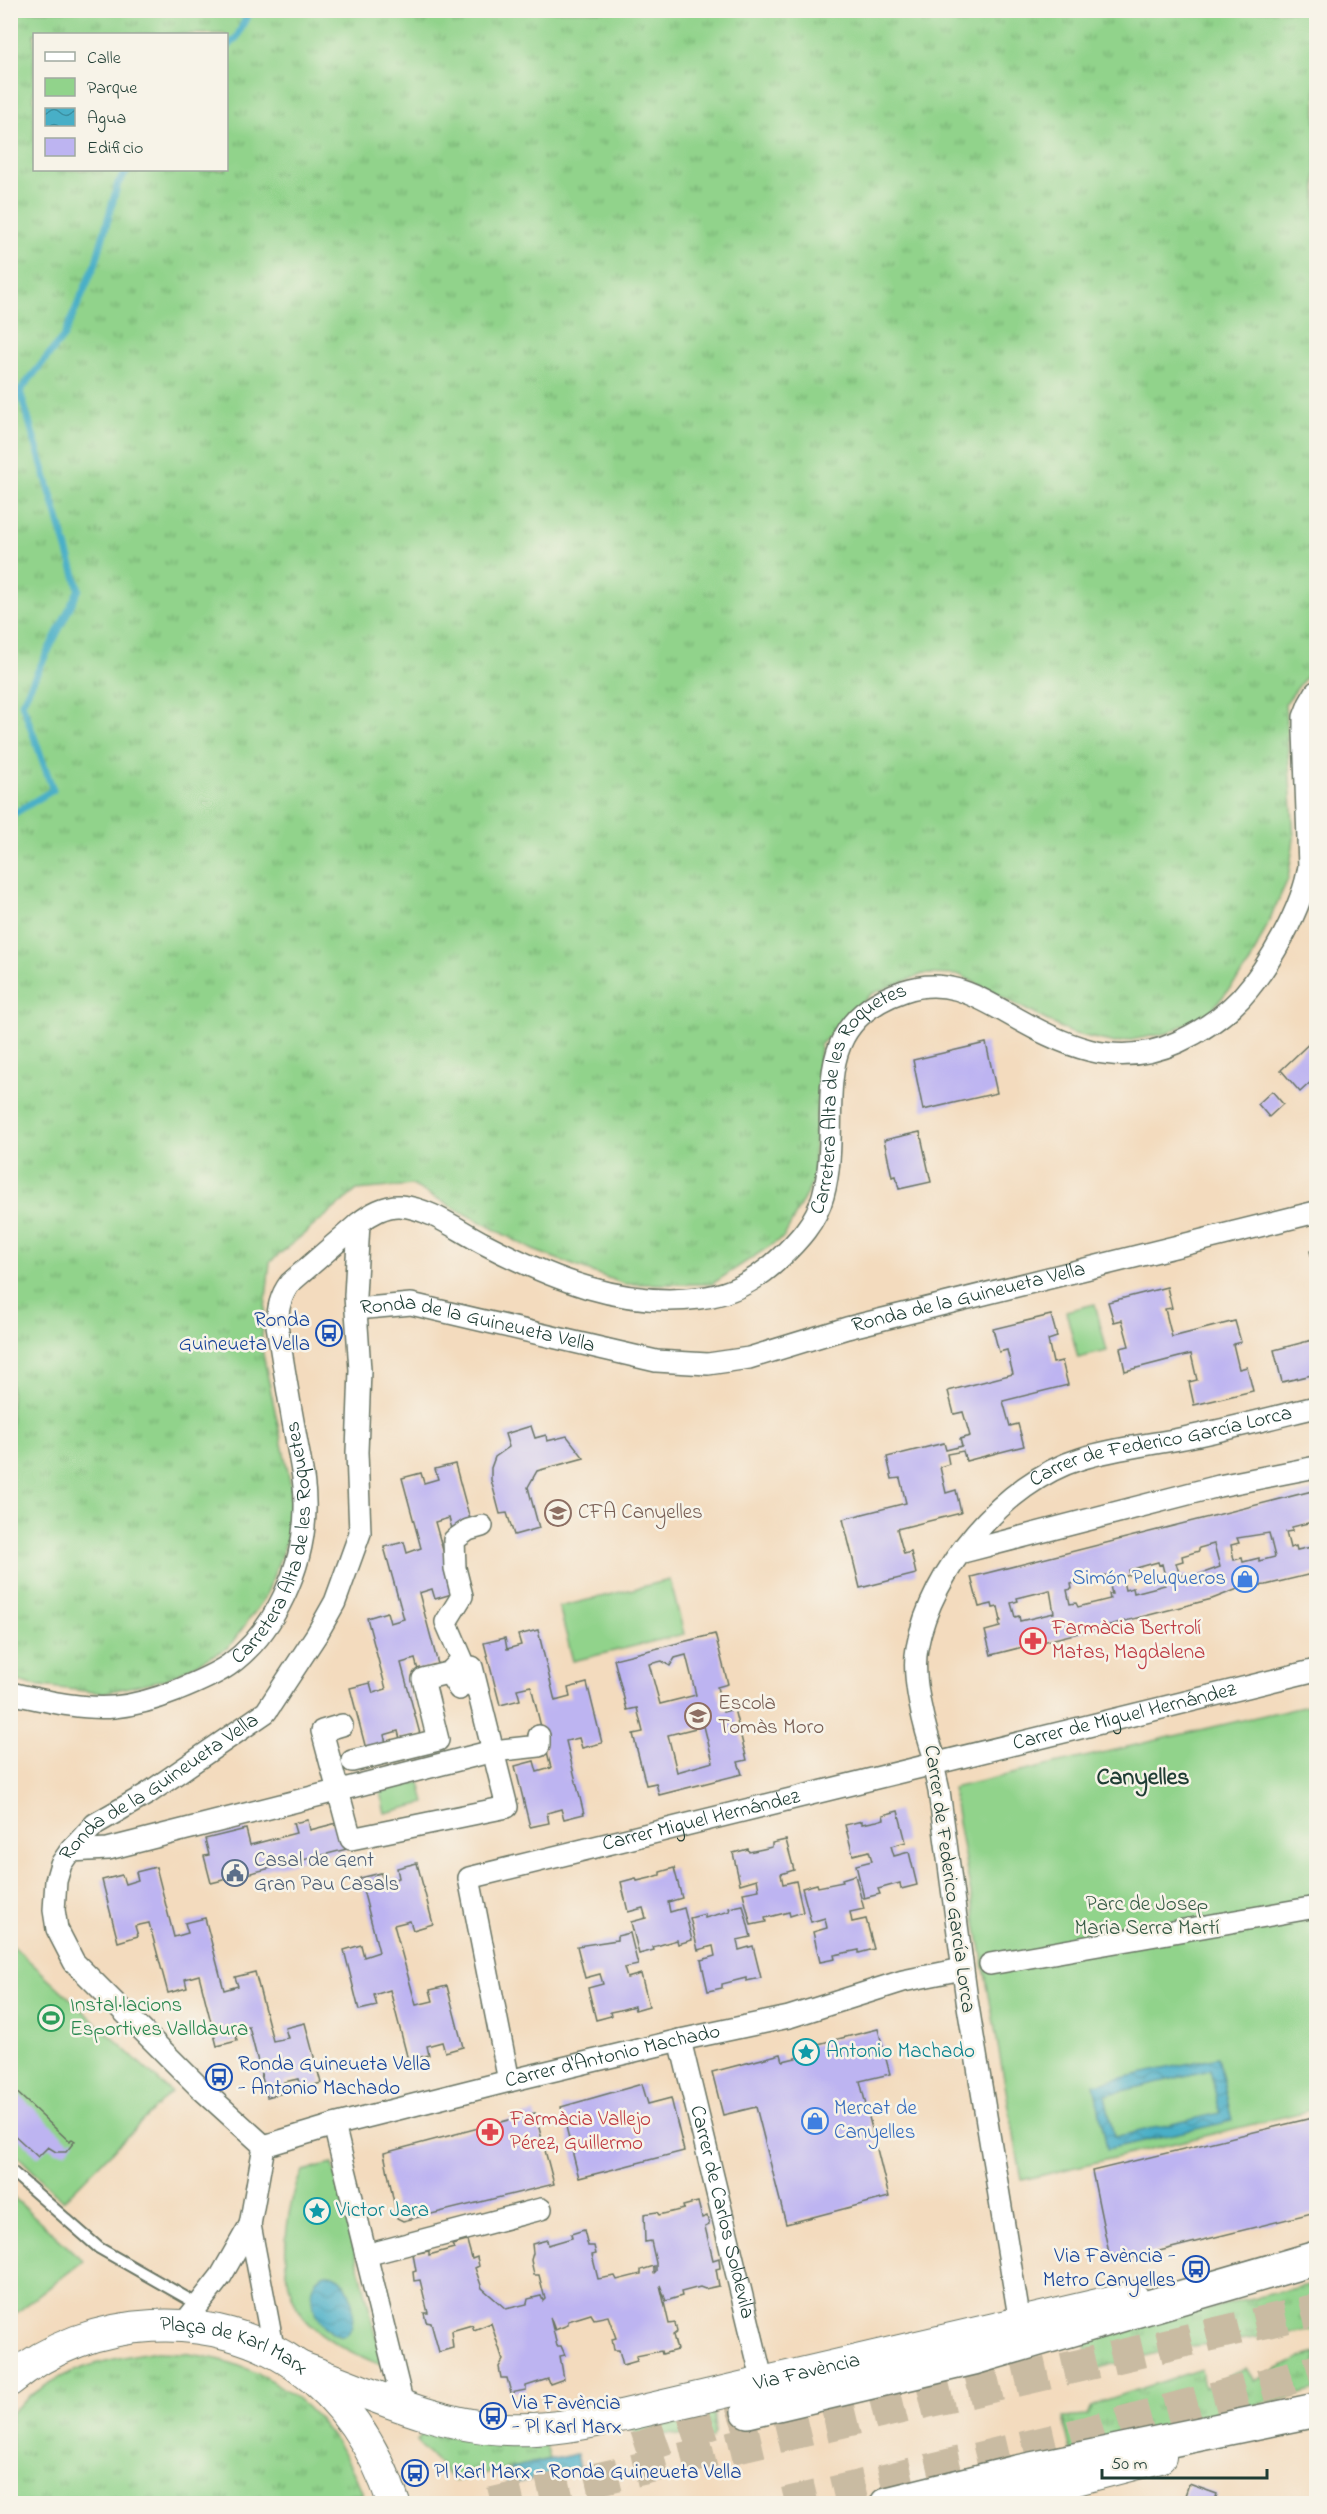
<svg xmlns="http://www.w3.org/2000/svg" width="1327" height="2514" font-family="'Indie Flower',sans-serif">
<defs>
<pattern id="grass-tufts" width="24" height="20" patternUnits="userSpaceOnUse" patternTransform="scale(1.5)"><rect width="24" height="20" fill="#91d38b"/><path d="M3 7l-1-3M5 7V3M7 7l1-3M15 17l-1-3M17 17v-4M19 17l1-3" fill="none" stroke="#76ac72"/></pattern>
<pattern id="water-waves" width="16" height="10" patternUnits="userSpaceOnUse" patternTransform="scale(1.5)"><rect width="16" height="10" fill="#48afc7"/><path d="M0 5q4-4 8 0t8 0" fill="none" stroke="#3b90a2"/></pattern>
</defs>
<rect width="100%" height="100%" fill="#f7f3e8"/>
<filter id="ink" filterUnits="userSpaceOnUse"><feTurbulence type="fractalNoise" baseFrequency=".0167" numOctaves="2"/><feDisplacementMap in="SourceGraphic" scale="12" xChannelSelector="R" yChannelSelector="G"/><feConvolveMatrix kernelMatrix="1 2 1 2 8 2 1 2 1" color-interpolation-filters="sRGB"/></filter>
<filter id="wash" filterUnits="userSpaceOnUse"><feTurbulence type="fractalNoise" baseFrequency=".008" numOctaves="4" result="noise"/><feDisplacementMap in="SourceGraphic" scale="24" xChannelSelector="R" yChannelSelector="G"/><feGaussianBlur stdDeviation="1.35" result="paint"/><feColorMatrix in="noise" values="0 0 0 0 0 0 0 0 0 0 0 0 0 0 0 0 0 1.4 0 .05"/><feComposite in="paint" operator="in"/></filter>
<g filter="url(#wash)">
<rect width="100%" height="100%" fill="#f3dbbe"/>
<path fill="url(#grass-tufts)" stroke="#588860" stroke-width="1.5" fill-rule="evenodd" d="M10,11H1316V664L1285,704L1294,839L1288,879L1249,965L1211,1011L1168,1033L1115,1043L1071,1033L960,975L923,974L871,994L820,1045L813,1181L784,1237L712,1284H624L533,1250L412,1185L357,1190L270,1262L261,1345L291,1486L287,1540L265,1598L228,1648L167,1679L102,1693L32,1685L11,1679ZM34,34H226V170H34Z
M1316,2283V2330L1177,2348L1090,2370L1085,2338Z
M151,2352C253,2351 326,2399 363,2494L267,2504L11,2503V2413C53,2372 95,2361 151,2352Z
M1316,2353V2390L1071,2452L1063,2418L1087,2416L1091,2407L1106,2400L1201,2369L1204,2388L1246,2368L1254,2381L1303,2357Z
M713,2406L715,2432L712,2438L666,2434L651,2446L627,2426Z
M424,2431C466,2441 502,2443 545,2442L550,2459L455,2481L417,2441Z"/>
<path fill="#91d38b" stroke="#588860" stroke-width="1.5" d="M1095,1304L1107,1351L1078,1358L1066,1311Z
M670,1580L684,1634L573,1661L559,1607Z
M1316,1703V2109L1022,2180L952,1788Z
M420,1782L425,1803L385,1813L380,1792Z
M11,1944L171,2092L63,2201L11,2149Z
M333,2164L384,2366C358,2356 319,2338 302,2315C276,2279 285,2209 302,2171Z
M10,2194L83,2261L11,2317H10Z"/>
<path fill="url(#water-waves)" stroke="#34767e" stroke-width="1.5" fill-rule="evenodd" d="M1218,2057L1232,2121L1107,2149L1094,2084ZM1210,2070L1220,2113L1114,2137L1105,2095Z
M326,2274C345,2273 354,2300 353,2316C349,2375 283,2287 326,2274Z
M577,2454L580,2468L507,2485L511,2468Z"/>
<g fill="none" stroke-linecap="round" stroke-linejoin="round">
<path stroke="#48afc7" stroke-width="7" d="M226,49L237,37L250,10
M10,816L53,790L22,703L79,589L20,391L64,336L96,262L118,183L128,170"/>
</g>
<g id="blocks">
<path fill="#bdb4f1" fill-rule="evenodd" d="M1316,1037V1077L1300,1092L1281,1070Z
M986,1043L997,1093L923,1110L913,1060Z
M1272,1091L1283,1104L1269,1117L1258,1104Z
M920,1132L931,1182L899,1189L896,1176L892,1177L884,1140Z
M1316,1250V1275L1310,1251Z
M1167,1287L1172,1308L1165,1309L1172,1337L1235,1321L1241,1342L1233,1344L1239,1369L1247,1367L1253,1391L1194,1405L1189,1382L1197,1380L1191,1354L1125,1371L1120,1348L1129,1346L1122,1320L1114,1322L1108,1302Z
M1051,1315L1057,1337L1048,1340L1053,1363L1062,1361L1068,1385L1003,1401L1010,1426L1018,1424L1024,1446L966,1461L963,1451L947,1454L949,1464L940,1467L946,1493L956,1490L961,1513L897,1529L904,1554L911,1552L916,1574L860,1588L843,1519L906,1503L900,1478L892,1479L887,1457L944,1443L946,1450L962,1446L960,1439L970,1436L963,1412L954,1414L948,1391L1013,1374L1007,1350L999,1352L993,1329Z
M1316,1339V1374L1282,1382L1274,1350Z
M531,1426L535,1438L546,1435L547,1441L567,1436L584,1458L537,1471L528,1487L539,1528L514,1535L507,1513L500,1514L491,1480V1468L495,1457L509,1447L505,1434Z
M455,1464L471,1523L452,1529L449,1518L435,1522L455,1593L435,1599L432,1589L419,1593L438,1664L418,1670L415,1659L401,1663L420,1734L400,1739L398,1731L384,1735L386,1743L366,1749L350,1688L370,1683L373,1693L386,1689L367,1618L387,1612L390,1623L404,1619L384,1547L404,1542L407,1553L421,1548L402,1478L421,1473L424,1483L438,1479L435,1469Z
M1316,1490V1521L1292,1527V1531L1286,1532L1290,1548L1296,1546L1297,1550L1316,1546V1573L1266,1585L1243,1587L1212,1599L991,1655L985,1631L1000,1627L999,1621H1001L998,1607L993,1608L992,1604L979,1607L971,1577ZM1269,1533L1275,1557L1259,1561V1558L1243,1562L1242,1558L1234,1560L1231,1545L1239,1543L1237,1538ZM1214,1544L1220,1567L1187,1579L1186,1574L1180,1576L1176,1563L1183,1561L1182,1556L1199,1551V1548ZM1158,1562L1159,1565L1162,1564L1166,1580H1164L1165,1585L1134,1593L1133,1588L1125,1590L1122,1577L1130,1575L1129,1570ZM1105,1575L1108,1578L1112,1594H1109L1110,1599L1078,1607L1076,1603L1070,1604L1067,1590L1072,1589L1071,1584ZM1050,1590L1054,1613L1020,1621L1019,1616L1015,1617L1011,1603L1018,1601L1017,1598Z
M538,1630L555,1701L570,1697L568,1688L587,1683L602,1743L582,1748L579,1738L566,1741L584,1814L564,1819L561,1809L547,1813L549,1823L530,1827L515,1766L534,1761L537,1772L551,1768L531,1686L517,1689L520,1700L500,1705L484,1643L505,1638L507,1649L521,1645L518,1635Z
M715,1634L728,1684L717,1687L723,1712L734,1709L747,1760L738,1762L742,1774L659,1795L656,1783L646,1785L633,1734L643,1732L637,1708L627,1710L614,1659ZM686,1655L696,1695L660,1704L649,1664L662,1661L670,1666L675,1658ZM704,1726L713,1762L677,1772L668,1735Z
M898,1811L906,1842L891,1846L894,1856L909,1852L917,1885L901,1889L900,1883L878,1889L880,1894L864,1898L856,1865L872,1861L869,1851L853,1855L845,1825L862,1821V1824L877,1821L884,1819L883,1815Z
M308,1820L310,1830L341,1822L347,1849L211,1883L204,1856L209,1855L205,1839L246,1829L250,1845L296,1833L293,1823Z
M786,1840L794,1870L781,1874L783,1884L796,1881L803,1912L790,1916L789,1912L765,1918L766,1922L751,1925L743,1893L759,1890L757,1879L740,1884L733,1853L748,1849L749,1852L763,1849L772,1847V1843Z
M417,1863L433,1924L413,1930L410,1921L394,1925L416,2005L433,2001L430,1990L447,1986L463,2047L445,2052L442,2042L427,2046L429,2055L408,2060L390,1990L374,1995L377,2006L359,2010L344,1950L361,1945L364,1957L379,1952L360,1878L381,1873L383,1882L399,1878L397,1868Z
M156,1867L174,1937L188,1933L185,1923L205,1918L224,1990L238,1986L235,1977L255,1972L273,2041L288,2038L285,2028L305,2023L321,2083L301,2089L298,2079L284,2082L287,2092L267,2097L249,2027L235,2030L237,2041L217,2046L199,1975L185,1979L187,1988L168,1993L149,1923L135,1926L138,1936L118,1942L102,1880L122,1875L125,1884L138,1880L136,1872Z
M674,1868L682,1898L668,1902L670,1912L684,1908L692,1940L678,1944L677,1940L653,1947L654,1950L639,1954L631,1922L646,1918L643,1908L628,1912L621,1882L636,1878L637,1881L650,1878L660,1875V1872Z
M855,1875L864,1909L850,1912L852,1922L866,1919L874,1949L859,1953V1950L834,1955L835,1959L820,1962L813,1932L827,1928L825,1918L811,1922L802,1888L817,1884L818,1887L843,1882L842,1879Z
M743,1905L751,1937L737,1940L739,1950L753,1946L761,1978L746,1981V1978L722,1984V1988L708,1991L701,1960L715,1956L713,1946L698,1950L690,1918L705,1914V1918L730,1911L729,1908Z
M630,1933L638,1965L624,1968L627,1978L641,1974L649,2006L635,2010L634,2006L620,2010L610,2012L611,2016L596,2020L588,1988L603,1984L600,1974L585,1978L577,1946L617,1940V1936Z
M878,2029L890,2074L860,2081L889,2197L786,2224L756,2107L723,2115L712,2072L781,2054L783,2061L812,2054L810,2046Z
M642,2084L648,2104L671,2098L684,2151L579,2178L561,2107Z
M10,2086L70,2142L72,2139L75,2141L66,2152H56L48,2147L38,2157L10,2131Z
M535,2113L554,2184L403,2221L397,2218L384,2153Z
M1316,2117V2212L1111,2263L1092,2171Z
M698,2202L702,2218L707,2216L709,2225L705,2227L713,2260L719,2258L720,2268L716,2269L719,2286L705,2289L700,2287L681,2292L682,2296L666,2301L660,2285L669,2324L675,2323L677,2332L673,2335L677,2350L662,2354L661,2351L636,2356L637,2361L623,2365L619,2350H614L612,2339L616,2338L608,2316L594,2319L591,2314L568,2321V2325L555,2330L550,2317L557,2346H561L565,2355L560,2356L564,2379L550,2384L548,2379L526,2386V2390L511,2393L507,2378H501L499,2367L503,2360L491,2323L474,2330L472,2325L451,2331L453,2348L439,2352L431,2323L426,2322L424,2313H428L420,2280L414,2281L413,2272L416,2271L413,2254L429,2251V2255L454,2248L452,2245L467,2241L472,2259L477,2257L479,2266L475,2268L482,2288L506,2309L527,2304L528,2299L541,2296L543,2301L545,2299L539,2275H534L531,2260L533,2253L532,2244L547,2240L548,2245L572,2238L571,2234L584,2230L588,2246H594L596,2254L592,2255L598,2279L615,2276L617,2280L641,2274V2270L654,2266V2273L656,2271V2263L651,2241L645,2242L644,2214L657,2212L659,2215L684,2209L683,2206Z
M1189,2484L1217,2494L1214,2504H1182Z"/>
</g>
</g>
<g filter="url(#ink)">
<use href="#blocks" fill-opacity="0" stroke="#697464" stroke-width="1.5"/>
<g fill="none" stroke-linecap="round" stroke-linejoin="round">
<path stroke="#c9bba2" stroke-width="33" stroke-dasharray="33 16" stroke-linecap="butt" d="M636,2449L748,2411
M491,2504L1316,2310
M785,2504L1069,2437L1316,2371"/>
<defs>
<path id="lane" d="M10,2170L99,2248L199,2305"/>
<g id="street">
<path id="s1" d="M356,1309L411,1304L656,1361L708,1364L749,1358L847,1328L1316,1212"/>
<path d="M963,1552L1219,1486L1316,1467"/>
<path d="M459,1689L449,1673L462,1659L446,1622L462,1596L455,1568L454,1540L468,1530L482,1526"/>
<path id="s2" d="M10,1693C43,1700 80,1710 114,1707C136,1705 156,1699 176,1691C193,1684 213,1676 229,1665C275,1632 304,1566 305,1510C306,1485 300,1461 296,1438C289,1400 283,1363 277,1325C278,1309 280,1296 290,1283L359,1223"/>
<path d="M342,1725L322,1731L351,1839L507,1807L472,1667L423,1679L438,1740L352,1761"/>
<path d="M70,1851L108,1849L493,1751L539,1746V1736"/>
<path d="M990,1964L1316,1907"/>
<path id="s3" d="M680,2040L763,2383"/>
<path id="s4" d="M509,2081L469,1878L1316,1670"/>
<path d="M334,2125L403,2405"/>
<path id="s5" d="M264,2146L199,2087L74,1962L57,1929L54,1910L56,1881L61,1864L70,1851L95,1824L147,1794L266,1712L317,1634L335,1602L360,1533L357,1452L360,1370L355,1296L359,1223C370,1214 386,1205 400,1206C429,1208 458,1230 483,1243C550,1278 622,1308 699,1298C729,1295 757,1280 779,1259C798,1241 816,1222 823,1196C845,1117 799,1026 904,991C944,977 973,994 1007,1013C1063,1045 1115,1071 1178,1042C1202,1031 1223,1017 1241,998C1269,967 1303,907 1309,866L1304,731V717L1309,704L1316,692"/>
<path id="s6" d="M264,2146L334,2125L509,2081L680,2040L789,2017L903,1981L962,1969"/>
<path d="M250,2225L274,2352"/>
<path d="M366,2255L541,2209"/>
<path id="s7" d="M1020,2323L967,2000L939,1791L933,1764L935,1759C925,1730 911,1679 917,1648C931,1570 1005,1482 1080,1459C1112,1449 1147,1445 1179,1439C1225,1430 1271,1418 1316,1407"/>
<path d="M182,2326L221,2276L250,2225L264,2146"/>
</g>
<g id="secondary">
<path id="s8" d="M299,2367C365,2391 435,2426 506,2429C547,2431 585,2424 625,2415L1132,2297"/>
<path id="s9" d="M10,2380C89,2314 215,2306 299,2367C346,2401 376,2450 394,2504"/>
<path d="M981,2504L1160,2457"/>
</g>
<path id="highway" d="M748,2411L974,2358L1316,2258
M887,2504L1017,2472L1316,2410"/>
</defs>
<use href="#lane" stroke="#697464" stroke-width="14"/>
<use href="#street" stroke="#697464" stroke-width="24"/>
<use href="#secondary" stroke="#697464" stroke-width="34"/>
<use href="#highway" stroke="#697464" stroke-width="36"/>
<use href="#lane" stroke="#fff" stroke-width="10"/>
<use href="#street" stroke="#fff" stroke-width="21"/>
<use href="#secondary" stroke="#fff" stroke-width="32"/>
<use href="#highway" stroke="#fff" stroke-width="33"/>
</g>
</g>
<defs>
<symbol id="bus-ring" viewBox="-11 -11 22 22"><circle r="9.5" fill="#f7f3e8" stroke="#1a4fb4" stroke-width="1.5"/><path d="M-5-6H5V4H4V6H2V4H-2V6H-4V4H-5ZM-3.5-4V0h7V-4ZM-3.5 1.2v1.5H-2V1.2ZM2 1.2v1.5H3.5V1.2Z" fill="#1a4fb4"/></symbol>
<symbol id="school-ring" viewBox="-11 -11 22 22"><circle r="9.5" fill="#f7f3e8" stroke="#8d6e63" stroke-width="1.5"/><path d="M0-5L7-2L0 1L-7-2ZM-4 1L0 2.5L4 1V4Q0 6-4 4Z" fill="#8d6e63"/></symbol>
<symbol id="shop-ring" viewBox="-11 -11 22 22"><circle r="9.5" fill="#f7f3e8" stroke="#3f7fe0" stroke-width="1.5"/><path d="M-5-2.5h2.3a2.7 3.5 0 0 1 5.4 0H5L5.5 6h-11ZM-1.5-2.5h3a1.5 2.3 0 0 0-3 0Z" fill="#3f7fe0"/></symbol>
<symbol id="pharmacy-ring" viewBox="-11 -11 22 22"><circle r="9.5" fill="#f7f3e8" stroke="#e0444e" stroke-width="1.5"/><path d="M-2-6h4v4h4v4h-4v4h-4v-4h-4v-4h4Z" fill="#e0444e"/></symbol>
<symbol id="civic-ring" viewBox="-11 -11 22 22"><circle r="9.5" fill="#f7f3e8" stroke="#5c6f8a" stroke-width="1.5"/><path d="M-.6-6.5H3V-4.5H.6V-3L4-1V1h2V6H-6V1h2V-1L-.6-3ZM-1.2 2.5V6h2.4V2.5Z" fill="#5c6f8a"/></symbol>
<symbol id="stadium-ring" viewBox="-11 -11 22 22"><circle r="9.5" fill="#f7f3e8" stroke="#2e9e5b" stroke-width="1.5"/><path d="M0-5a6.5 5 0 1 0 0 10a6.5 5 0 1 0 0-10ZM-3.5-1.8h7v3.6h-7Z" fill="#2e9e5b"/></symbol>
<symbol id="sight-ring" viewBox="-11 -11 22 22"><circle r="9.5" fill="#f7f3e8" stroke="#0f9aa8" stroke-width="1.5"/><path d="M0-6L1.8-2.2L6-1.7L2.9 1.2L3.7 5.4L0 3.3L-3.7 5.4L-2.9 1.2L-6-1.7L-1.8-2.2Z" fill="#0f9aa8"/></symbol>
</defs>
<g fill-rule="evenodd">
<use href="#bus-ring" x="314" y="1318" width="30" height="30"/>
<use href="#school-ring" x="543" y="1498" width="30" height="30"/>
<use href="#shop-ring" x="1230" y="1564" width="30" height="30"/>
<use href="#pharmacy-ring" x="1018" y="1626" width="30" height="30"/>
<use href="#school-ring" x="683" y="1701" width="30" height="30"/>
<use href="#civic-ring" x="220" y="1858" width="30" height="30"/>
<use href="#stadium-ring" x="36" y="2003" width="30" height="30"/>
<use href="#sight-ring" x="791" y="2037" width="30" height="30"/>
<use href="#bus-ring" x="204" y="2062" width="30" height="30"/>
<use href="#shop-ring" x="800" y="2106" width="30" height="30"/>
<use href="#pharmacy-ring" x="475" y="2117" width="30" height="30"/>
<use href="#sight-ring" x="302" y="2196" width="30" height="30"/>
<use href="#bus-ring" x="1181" y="2254" width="30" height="30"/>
<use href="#bus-ring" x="478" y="2401" width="30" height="30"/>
<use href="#bus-ring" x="400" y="2458" width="30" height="30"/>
</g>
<g text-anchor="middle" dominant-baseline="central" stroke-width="5" stroke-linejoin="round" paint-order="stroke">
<g font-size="21" fill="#1f3d34" stroke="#f7f3e8">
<text stroke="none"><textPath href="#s5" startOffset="1782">Carretera Alta de les Roquetes</textPath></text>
<text stroke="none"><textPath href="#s1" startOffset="628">Ronda de la Guineueta Vella</textPath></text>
<text stroke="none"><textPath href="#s1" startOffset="124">Ronda de la Guineueta Vella</textPath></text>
<text stroke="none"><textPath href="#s7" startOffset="1026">Carrer de Federico García Lorca</textPath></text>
<text stroke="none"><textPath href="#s2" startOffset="366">Carretera Alta de les Roquetes</textPath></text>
<text stroke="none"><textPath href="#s4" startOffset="882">Carrer de Miguel Hernández</textPath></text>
<text stroke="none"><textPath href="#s5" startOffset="494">Ronda de la Guineueta Vella</textPath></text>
<text stroke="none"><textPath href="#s4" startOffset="446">Carrer Miguel Hernández</textPath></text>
<text transform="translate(949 1879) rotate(82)">Carrer de Federico García Lorca</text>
<text stroke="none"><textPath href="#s6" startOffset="360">Carrer d'Antonio Machado</textPath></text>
<text stroke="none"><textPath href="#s3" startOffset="177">Carrer de Carlos Soldevila</textPath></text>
<text stroke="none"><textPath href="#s9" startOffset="240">Plaça de Karl Marx</textPath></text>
<text stroke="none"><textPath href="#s8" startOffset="524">Via Favència</textPath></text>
</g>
<g font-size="21" fill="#164399" stroke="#f7f3e8" text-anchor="start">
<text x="310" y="1321" text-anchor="end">Ronda<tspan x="310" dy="24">Guineueta Vella</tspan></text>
<text x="238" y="2065">Ronda Guineueta Vella<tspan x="238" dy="24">- Antonio Machado</tspan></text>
<text x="1176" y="2257" text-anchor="end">Via Favència -<tspan x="1176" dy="24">Metro Canyelles</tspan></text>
<text x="512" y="2404">Via Favència<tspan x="512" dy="24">- Pl Karl Marx</tspan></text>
<text x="434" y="2473">Pl Karl Marx - Ronda Guineueta Vella</text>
</g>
<g font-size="21" fill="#785e54" stroke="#f7f3e8" text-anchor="start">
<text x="578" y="1513">CFA Canyelles</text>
<text x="718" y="1704">Escola<tspan x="718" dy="24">Tomàs Moro</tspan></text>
</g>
<g font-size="21" fill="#366cbe" stroke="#f7f3e8" text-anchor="end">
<text x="1226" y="1579">Simón Peluqueros</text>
<text x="834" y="2109" text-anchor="start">Mercat de<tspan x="834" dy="24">Canyelles</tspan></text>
</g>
<g font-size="21" fill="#be3a42" stroke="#f7f3e8" text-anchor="start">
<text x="1052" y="1629">Farmàcia Bertrolí<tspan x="1052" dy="24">Matas, Magdalena</tspan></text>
<text x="510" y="2120">Farmàcia Vallejo<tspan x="510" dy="24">Pérez, Guillermo</tspan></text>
</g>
<g font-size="21" fill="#4e5e75" stroke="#f7f3e8" text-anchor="start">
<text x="254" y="1861">Casal de Gent<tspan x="254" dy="24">Gran Pau Casals</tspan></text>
</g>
<g font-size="21" fill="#365b45" stroke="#f7f3e8">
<text x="1147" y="1905">Parc de Josep<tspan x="1147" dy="24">Maria Serra Martí</tspan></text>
</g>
<g font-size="21" fill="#27864d" stroke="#f7f3e8" text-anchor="start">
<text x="70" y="2006">Instal·lacions<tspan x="70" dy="24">Esportives Valldaura</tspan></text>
</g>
<g font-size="21" fill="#0d838f" stroke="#f7f3e8" text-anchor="start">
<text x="826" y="2052">Antonio Machado</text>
<text x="336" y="2211">Victor Jara</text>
</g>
<g font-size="24" font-weight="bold" fill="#1f3d34" stroke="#f7f3e8">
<text x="1143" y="1778">Canyelles</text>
</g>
</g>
<rect width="1327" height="2514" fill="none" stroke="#f7f3e8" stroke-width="36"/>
<rect x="33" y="33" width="195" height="138" fill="#f7f3e8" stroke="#a1aaa0" stroke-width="1.5"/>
<rect x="45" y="52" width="30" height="9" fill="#ffffff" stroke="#a1aaa0" stroke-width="1.5"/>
<text x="87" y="63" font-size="18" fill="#1f3d34">Calle</text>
<rect x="45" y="78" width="30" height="18" fill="#91d38b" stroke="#a1aaa0" stroke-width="1.5"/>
<text x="87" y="93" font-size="18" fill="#1f3d34">Parque</text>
<rect x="45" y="108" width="30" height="18" fill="url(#water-waves)" stroke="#a1aaa0" stroke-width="1.5"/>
<text x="87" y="123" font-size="18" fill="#1f3d34">Agua</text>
<rect x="45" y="138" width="30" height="18" fill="#bdb4f1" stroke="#a1aaa0" stroke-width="1.5"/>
<text x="87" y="153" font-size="18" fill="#1f3d34">Edificio</text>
<path d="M1102 2469v9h165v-9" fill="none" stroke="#1f3d34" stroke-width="3"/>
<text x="1111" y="2469" font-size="18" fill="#1f3d34" stroke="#f7f3e8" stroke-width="4.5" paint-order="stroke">50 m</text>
</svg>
